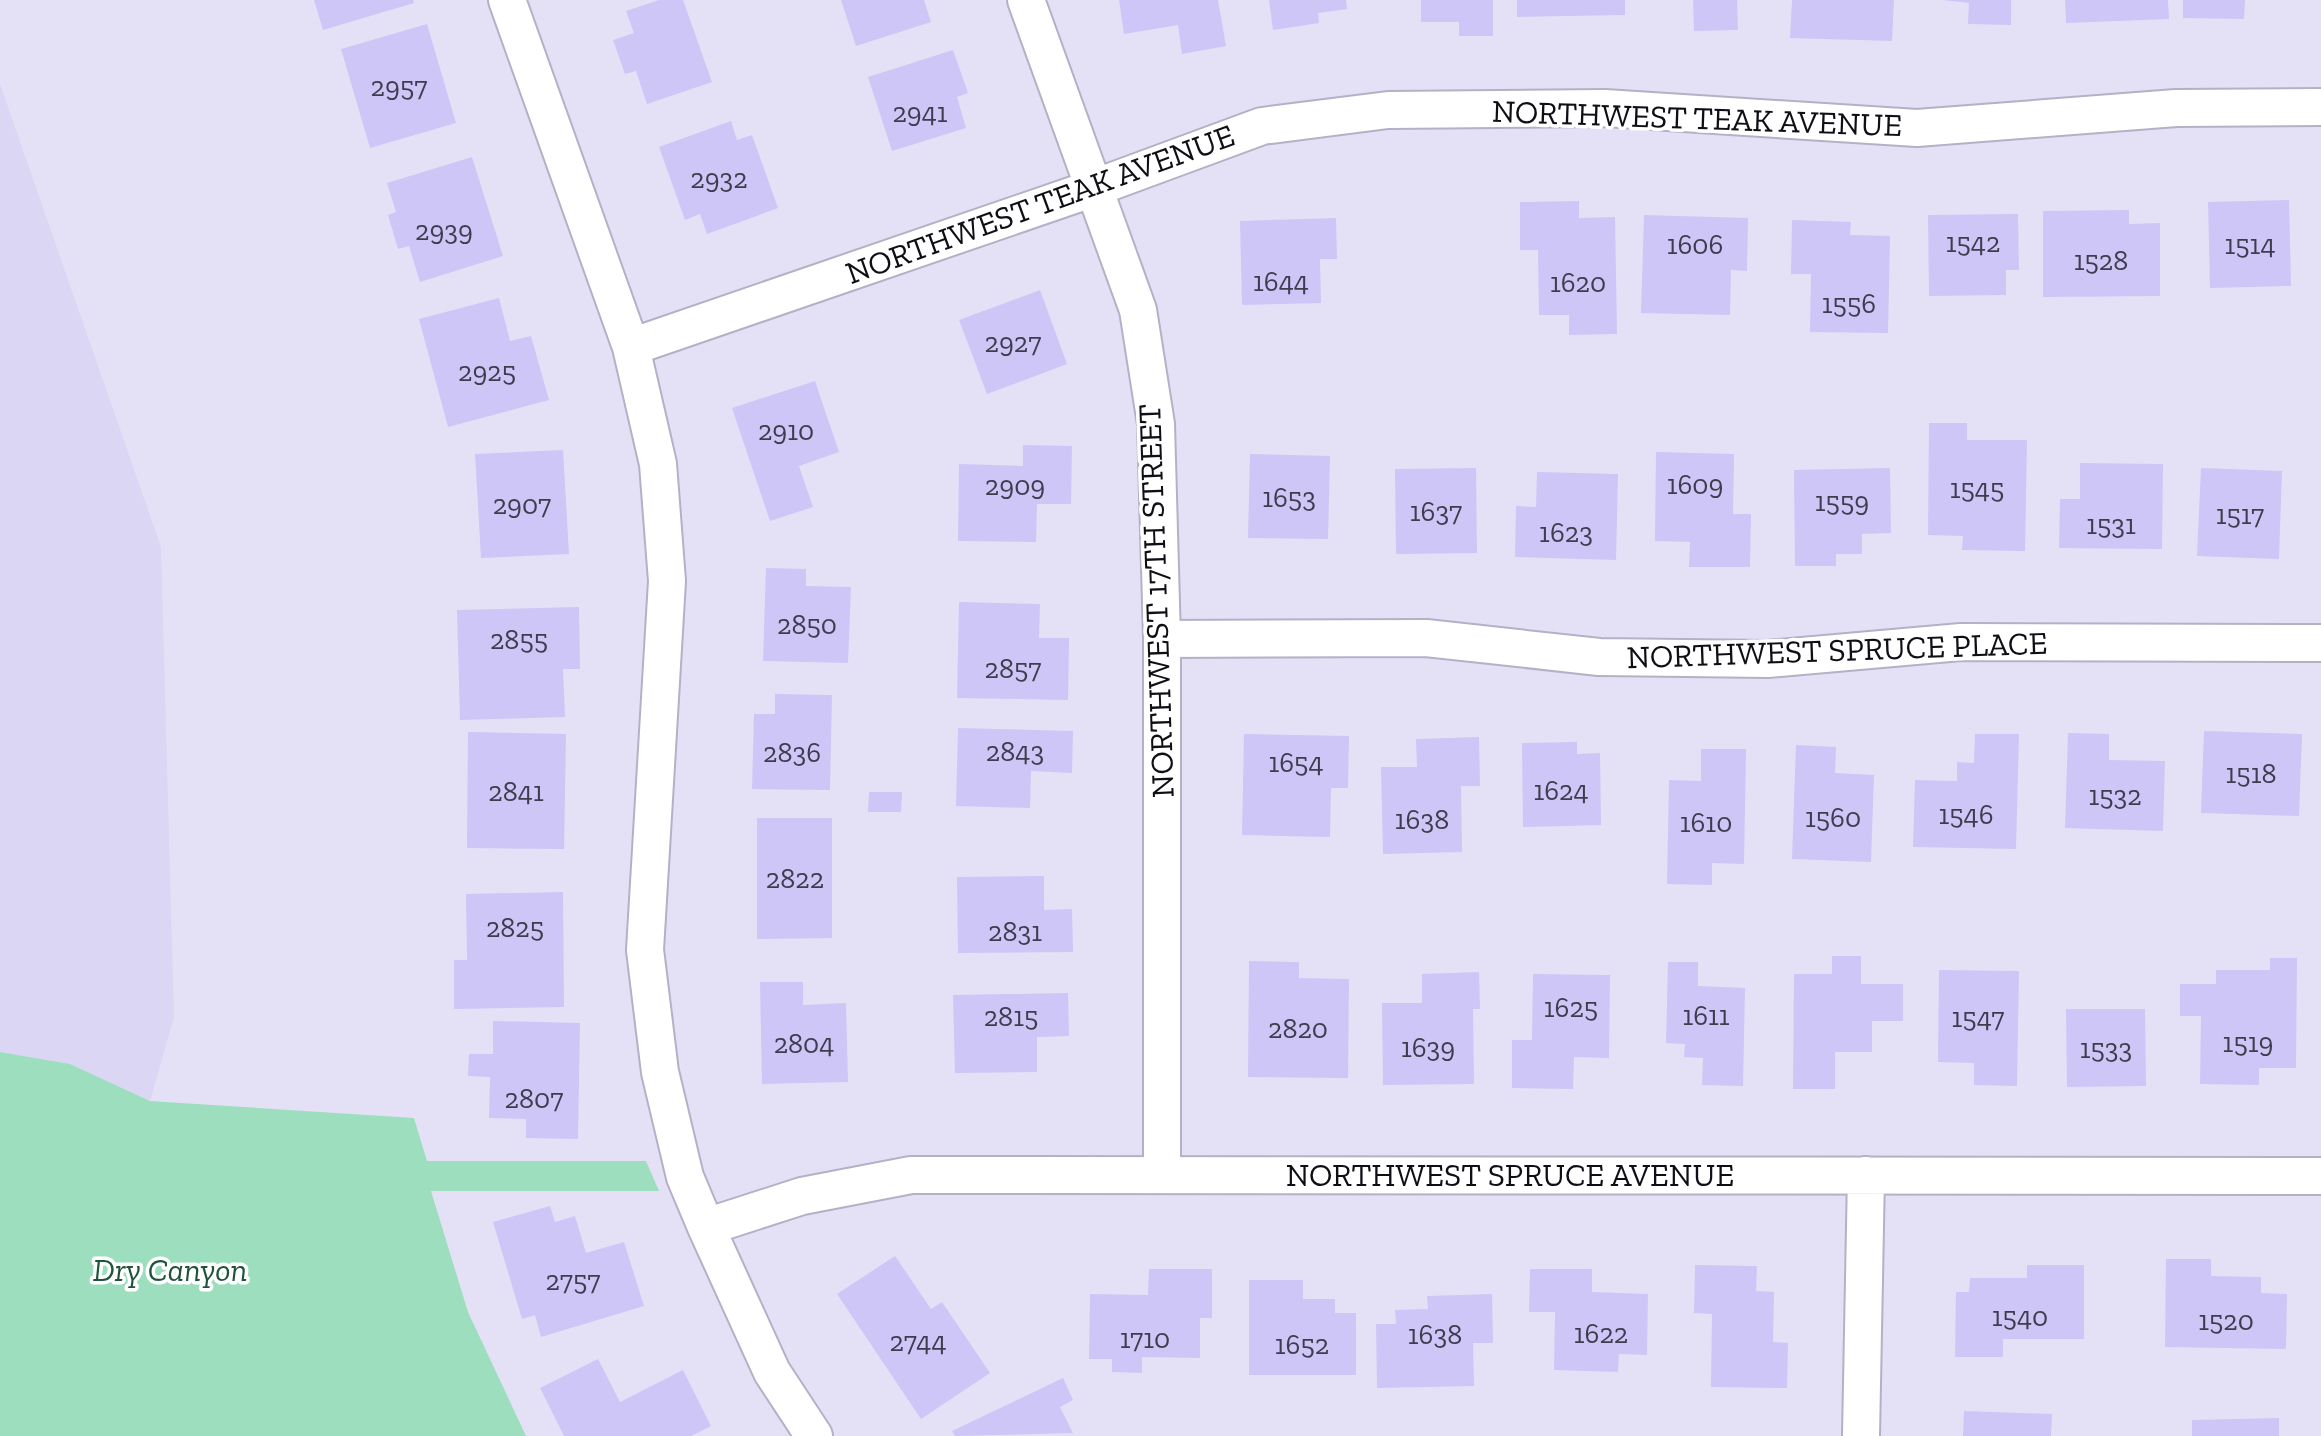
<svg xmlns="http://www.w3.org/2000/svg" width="2321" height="1436" font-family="'Zilla Slab',serif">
<rect width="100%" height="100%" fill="#e4e1f7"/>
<path fill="#dbd6f3" d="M0,84L161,547L174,1017L150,1101L70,1064L0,1052Z"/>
<path fill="#9cdebd" d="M0,1052L70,1064L150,1101L414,1118L427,1161H646L659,1191H431L468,1312L526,1436H0Z"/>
<path fill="#cec6f6" d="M314,0H413L414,3L323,30Z
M659,0H683L712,82L647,104L636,71L625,74L613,40L634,33L626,11Z
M841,0H924L931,22L856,46Z
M1119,0H1218L1226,46L1182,54L1178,25L1124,34Z
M1269,0H1346L1347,9L1318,13L1319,23L1273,30Z
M1421,0H1493V36H1459V22H1421Z
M1517,0H1625V15L1517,17Z
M1693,0H1737L1738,30L1694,31Z
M1792,0H1894L1892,41L1790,38Z
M1943,0H2011V25L1968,24L1969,3Z
M2065,0H2168L2169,19L2066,23Z
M2183,0H2245L2244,19L2183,18Z
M427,24L456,123L370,148L341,49Z
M953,50L968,93L957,97L966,128L892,151L868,77Z
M731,121L737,140L752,135L778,208L707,234L700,214L685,220L659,147Z
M472,157L503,256L420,282L409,246L398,249L388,215L396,212L387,183Z
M2289,200L2291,286L2210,288L2208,202Z
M1579,201V218L1615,217L1617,334L1569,335V315H1539L1538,250H1520V202Z
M2129,210V224L2160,223V296L2043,297V211Z
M2018,214L2019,270H2006V295L1929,296L1928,215Z
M1644,215L1748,218L1747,271L1731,270L1730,315L1641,313Z
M1336,218L1337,259H1320L1321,303L1242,305L1240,221Z
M1792,220L1851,222L1850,235L1890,236L1888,333L1810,332L1811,274H1791Z
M1040,290L1067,364L987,394L959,320Z
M499,298L510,341L531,336L549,400L448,427L419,319Z
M815,381L839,452L799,466L813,507L770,521L732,408Z
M1929,423H1967V440H2027L2025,551L1962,550L1963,536L1928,535Z
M1023,445L1072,446L1071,504H1037L1036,542L958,541L959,464L1023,466Z
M563,450L569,554L481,558L475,454Z
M1656,452L1734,454L1733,514H1751L1750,567H1689L1690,542L1655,541Z
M1250,454L1330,456L1328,539L1248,538Z
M2080,463L2163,464L2162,549L2059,548L2060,499H2080Z
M1476,468L1477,553L1396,554L1395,469Z
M1890,468L1891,533L1862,534V554H1836V566H1795L1794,470Z
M2201,468L2282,471L2279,559L2197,556Z
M1537,472L1618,474L1616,560L1515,557L1516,506L1536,507Z
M766,568L806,569V586L851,587L848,663L763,661Z
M959,602L1040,604L1039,638H1069L1068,700L957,698Z
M579,607L580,669H563L565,717L460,720L457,610Z
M775,694L832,695L830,790L752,789L754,714H775Z
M958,728L1073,731L1072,773L1031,771L1030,808L956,806Z
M2204,731L2302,734L2299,816L2201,813Z
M468,732L566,734L564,849L467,848Z
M2068,733L2109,734V760L2165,761L2163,831L2065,828Z
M1244,734L1349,736L1348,788H1331L1330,837L1242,835Z
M1975,734H2019L2016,849L1913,847L1915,780L1957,781V762L1974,763Z
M1479,737L1480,786H1461L1462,852L1383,854L1381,767H1417L1416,739Z
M1577,742V754L1600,753L1601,825L1523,827L1522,743Z
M1796,745L1836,747L1835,773L1874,775L1871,862L1792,859Z
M1701,749H1746L1744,864L1712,863V885L1667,884L1669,780L1701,781Z
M869,792H902L901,812H868Z
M757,818H832V938L757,939Z
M1044,876V910L1072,909L1073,952L958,953L957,877Z
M563,892L564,1007L454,1009V960H467L466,894Z
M1832,956H1861V984H1903V1021H1872V1052H1835V1089H1793L1794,974H1832Z
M2270,958H2297L2296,1068H2259V1085L2200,1084L2201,1016H2180V984H2216V970H2270Z
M1249,961L1299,962V978L1349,979L1348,1078L1248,1077Z
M1668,962H1698V986L1745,988L1743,1086L1702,1085L1703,1058L1684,1057L1685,1044L1666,1043Z
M1939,970L2019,971L2017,1086L1974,1085V1063L1938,1062Z
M1479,972L1480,1009H1473L1474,1084L1383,1085L1382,1003H1422V974Z
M1533,974L1610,975L1609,1058L1574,1057L1573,1089L1512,1088V1040H1532Z
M760,982H803V1005L846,1003L848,1082L762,1084Z
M1068,993L1069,1036L1037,1037V1072L955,1073L953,995Z
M2066,1009H2145L2146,1086L2067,1087Z
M493,1021L580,1023L578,1139L526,1138V1119L489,1118L490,1077L468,1076L469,1054H493Z
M550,1206L555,1222L575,1216L586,1253L624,1242L644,1306L541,1337L535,1315L522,1319L493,1222Z
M895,1256L931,1309L942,1302L990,1373L921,1419L837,1294Z
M2166,1259H2211V1276L2261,1277V1293L2287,1294L2286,1349L2165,1347Z
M1695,1265L1757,1266L1756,1291L1774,1292L1773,1342L1788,1343L1787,1388L1711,1387L1712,1314L1694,1313Z
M2027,1265H2084V1339H2003V1357H1955L1956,1292H1969L1970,1278H2027Z
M1149,1269H1212V1318H1200V1358L1142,1357V1373L1112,1372V1359H1089L1090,1294L1148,1295Z
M1530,1269H1592V1292L1648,1294L1647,1355L1619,1354L1618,1372L1554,1370L1555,1312H1529Z
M1249,1280H1303V1299H1335V1313H1356V1375H1249Z
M1492,1294L1493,1343H1473L1474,1386L1377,1388L1376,1324H1396L1395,1310L1428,1309L1427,1296Z
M598,1359L620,1402L683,1370L711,1426L691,1436H564L540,1388Z
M1063,1378L1073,1400L1060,1407L1073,1433L955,1436L952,1431Z
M1964,1411L2052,1414L2051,1436H1963Z
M2279,1418V1436H2192V1420Z"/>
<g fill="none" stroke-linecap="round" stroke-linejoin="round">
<defs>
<path id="street" d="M507,0L631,347L658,464L667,581L645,950L660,1072L685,1177L706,1227L772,1372L814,1436
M1026,0L1138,310L1156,424L1162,639V1175
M631,347L1094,188L1262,126L1388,110L1605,108L1917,128L2176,108L2321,107
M1162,639L1426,638L1599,657L1768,659L1961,642L2321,643
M706,1227L802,1196L911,1175L2321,1176
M1861,1436L1866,1175"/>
</defs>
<use href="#street" stroke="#b4b1c6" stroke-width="40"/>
<use href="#street" stroke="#fff" stroke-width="36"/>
</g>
<g text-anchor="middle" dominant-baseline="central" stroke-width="7" stroke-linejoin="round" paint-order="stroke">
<g font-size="28" fill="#3f3c4d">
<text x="399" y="86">2957</text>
<text x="920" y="112">2941</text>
<text x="719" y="178">2932</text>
<text x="444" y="230">2939</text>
<text x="1973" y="242">1542</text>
<text x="1695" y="244">1606</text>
<text x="2250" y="244">1514</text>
<text x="2101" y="260">1528</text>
<text x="1281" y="281">1644</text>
<text x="1578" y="282">1620</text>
<text x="1849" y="303">1556</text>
<text x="1013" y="342">2927</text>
<text x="487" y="371">2925</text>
<text x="786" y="430">2910</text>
<text x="1695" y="484">1609</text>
<text x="1015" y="485">2909</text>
<text x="1977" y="488">1545</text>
<text x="1289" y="497">1653</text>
<text x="1842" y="501">1559</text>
<text x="522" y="504">2907</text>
<text x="1436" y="511">1637</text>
<text x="2240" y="514">1517</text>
<text x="2111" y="524">1531</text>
<text x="1566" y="532">1623</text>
<text x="807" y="624">2850</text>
<text x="519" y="639">2855</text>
<text x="1013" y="668">2857</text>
<text x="1015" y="751">2843</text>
<text x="792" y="752">2836</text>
<text x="1296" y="762">1654</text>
<text x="2251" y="773">1518</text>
<text x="1561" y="790">1624</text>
<text x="516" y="791">2841</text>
<text x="2115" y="795">1532</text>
<text x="1966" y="814">1546</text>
<text x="1833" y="817">1560</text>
<text x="1422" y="819">1638</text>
<text x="1706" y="822">1610</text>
<text x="795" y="878">2822</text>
<text x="515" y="927">2825</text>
<text x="1015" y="931">2831</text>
<text x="1571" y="1007">1625</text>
<text x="1706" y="1015">1611</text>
<text x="1011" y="1016">2815</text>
<text x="1978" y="1017">1547</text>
<text x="1298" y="1028">2820</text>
<text x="2248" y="1042">1519</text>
<text x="804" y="1043">2804</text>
<text x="1428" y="1047">1639</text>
<text x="2106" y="1048">1533</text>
<text x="534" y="1098">2807</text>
<text x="573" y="1280">2757</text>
<text x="2020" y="1316">1540</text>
<text x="2226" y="1320">1520</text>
<text x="1601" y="1333">1622</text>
<text x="1435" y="1334">1638</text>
<text x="1145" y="1338">1710</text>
<text x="918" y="1341">2744</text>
<text x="1302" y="1344">1652</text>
</g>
<g font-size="32" fill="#0f0e15" stroke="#fff">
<text transform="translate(1697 118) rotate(2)">NORTHWEST TEAK AVENUE</text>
<text transform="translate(1040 204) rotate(-20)">NORTHWEST TEAK AVENUE</text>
<text transform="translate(1156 601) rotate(-92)">NORTHWEST 17TH STREET</text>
<text transform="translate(1837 650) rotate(-2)">NORTHWEST SPRUCE PLACE</text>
<text x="1510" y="1175">NORTHWEST SPRUCE AVENUE</text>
</g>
<g font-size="32" font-style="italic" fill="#1f533c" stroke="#fff">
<text x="170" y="1270">Dry Canyon</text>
</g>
</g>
</svg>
